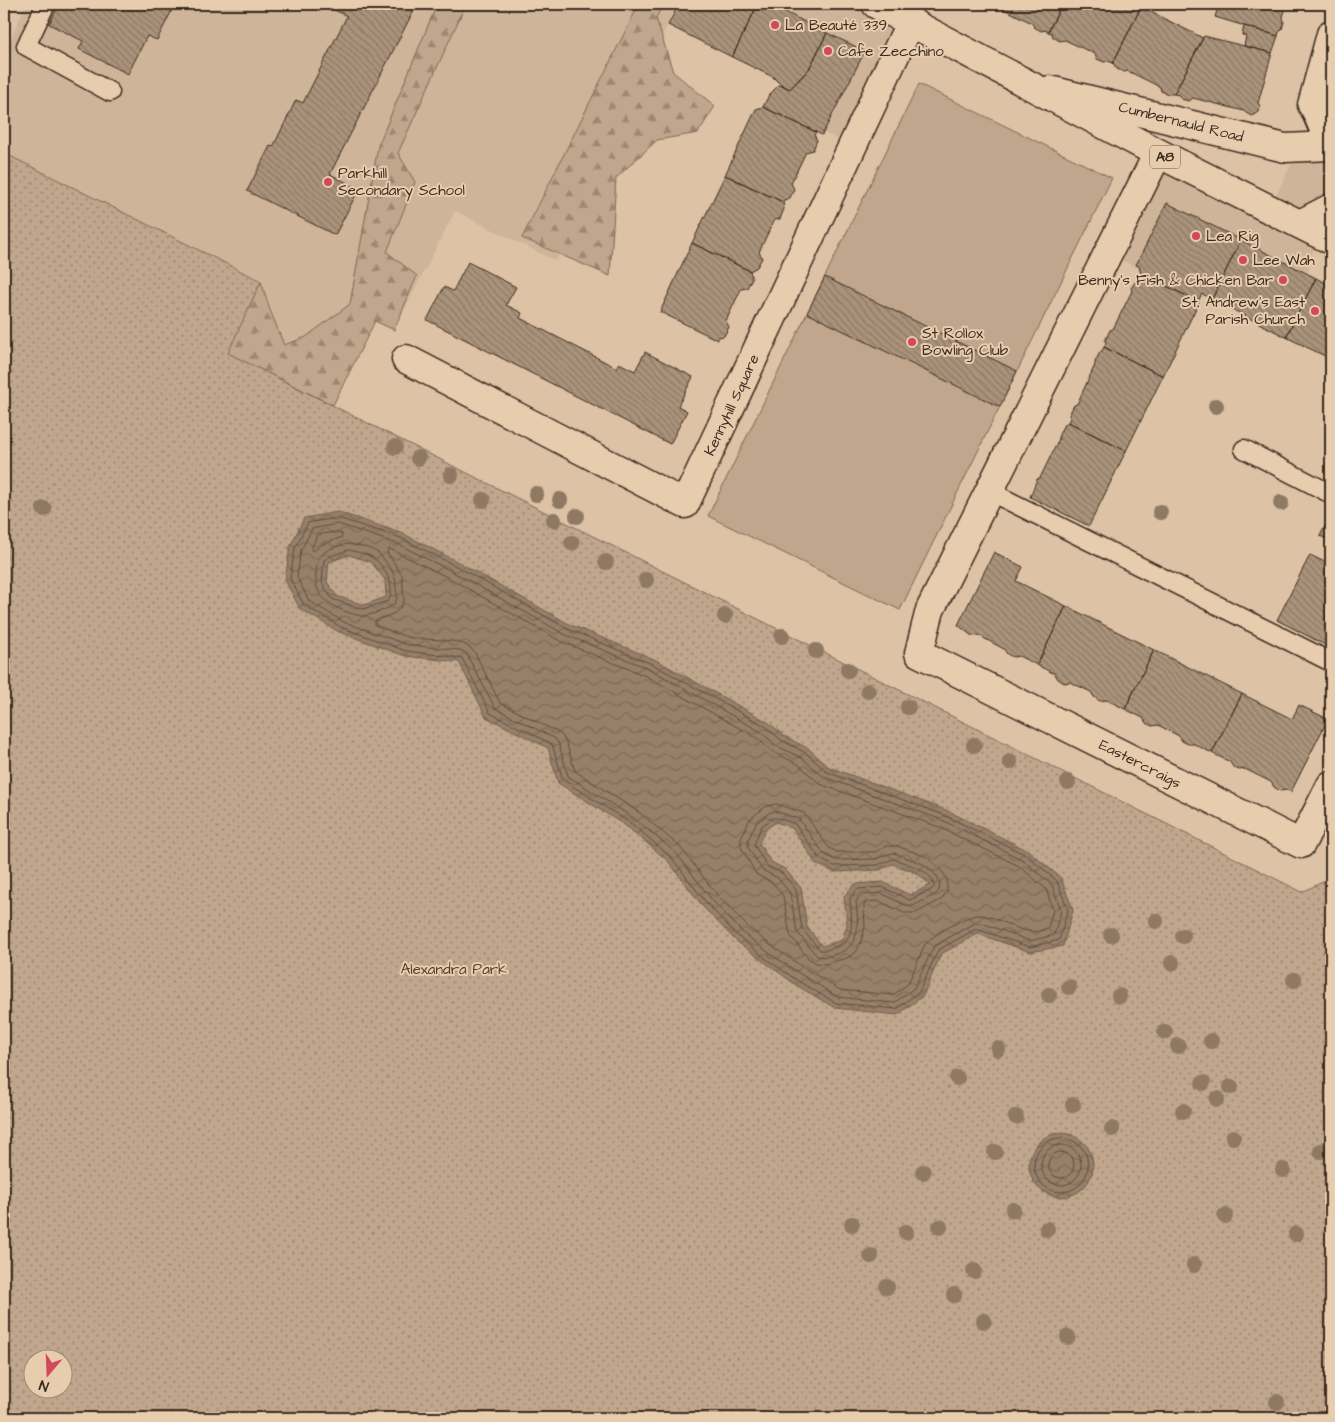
<svg xmlns="http://www.w3.org/2000/svg" width="1335" height="1422" font-family="'Architects Daughter',sans-serif">
<defs>
<pattern id="forest-firs" width="22" height="20" patternUnits="userSpaceOnUse" patternTransform="scale(1.25)"><rect width="22" height="20" fill="#bfa68c"/><path d="M5 1l3.5 6h-7zM16 11l3.5 6h-7z" fill="#9c8772"/></pattern>
<pattern id="park-dots" width="8" height="8" patternUnits="userSpaceOnUse" patternTransform="scale(1.25)"><rect width="8" height="8" fill="#bfa68c"/><path d="M2 2h.1M6 6h.1" fill="none" stroke="#9c8772" stroke-width="1.8" stroke-linecap="round"/></pattern>
<pattern id="water-waves" width="16" height="10" patternUnits="userSpaceOnUse" patternTransform="scale(1.25)"><rect width="16" height="10" fill="#96806a"/><path d="M0 5q4-4 8 0t8 0" fill="none" stroke="#7c6957"/></pattern>
<pattern id="building-back-hatch" width="6" height="6" patternUnits="userSpaceOnUse" patternTransform="scale(1.25)"><rect width="6" height="6" fill="#aa937b"/><path d="M-1 5l2 2M0 0l6 6M5-1l2 2" fill="none" stroke="#8c7864"/></pattern>
</defs>
<rect width="100%" height="100%" fill="#ddc2a5"/>
<filter id="ink" filterUnits="userSpaceOnUse"><feTurbulence type="fractalNoise" baseFrequency=".02" numOctaves="2"/><feDisplacementMap in="SourceGraphic" scale="10" xChannelSelector="R" yChannelSelector="G"/><feConvolveMatrix kernelMatrix="1 2 1 2 8 2 1 2 1" color-interpolation-filters="sRGB"/></filter>
<g filter="url(#ink)">
<path fill="#ceb498" d="M26,4H677L556,261L455,211L394,330L375,321L333,405L227,353L261,281L4,153V55Z
M697,4H887L913,17L852,145L794,120L817,63Z
M1331,66V176L1299,310L1168,284L1107,252L1159,149L1271,205L1319,109Z"/>
<path fill="#bfa68c" stroke="#7d6855" d="M919,84L1112,178L900,610L708,516Z"/>
<path fill="url(#forest-firs)" stroke="#7d6855" d="M437,4H466L398,153L415,182L387,252L417,276L394,330L375,321L333,405L227,353L261,281L270,310L284,345L306,337L350,304L378,146Z
M639,4H663L656,18L673,72L715,106L698,133L657,140L616,178L610,276L522,238Z"/>
<path fill="url(#park-dots)" stroke="#7d6855" fill-rule="evenodd" d="M4,153L261,281L228,353L1302,892L1331,878V1418H4ZM32,1360H62V1390H32Z"/>
<path fill="url(#water-waves)" stroke="#725e4c" fill-rule="evenodd" d="M338,512L402,533L458,562L571,625L654,659L768,722L784,736L809,749L829,767L946,810L1029,851L1061,878L1073,910L1063,946L1030,952L978,934L941,954L923,996L897,1015L835,1008L796,985L736,941L704,908L668,861L629,828L558,783L548,748L486,717L459,662L405,656L339,632L300,609L285,580L290,547L304,518ZM349,555L371,562L385,580L386,597L364,605L337,596L327,582L329,562ZM776,822L792,828L816,864L834,872L880,870L892,864L917,873L930,885L910,895L883,882L855,884L844,896L847,925L842,940L822,946L807,927L801,888L785,869L771,862L759,843L765,830Z
M1029 1165a32 32 0 1 1 64 0a32 32 0 1 1-64 0Z"/>
<g fill="none" stroke-linecap="round" stroke-linejoin="round">
<path stroke="#5f4c3c" stroke-width="1" d="M338,518L401,538L456,566L568,629L652,664L765,726L781,740L806,753L827,772L944,815L1026,855L1057,881L1068,910L1059,940L1030,947L976,929L938,950L919,992L896,1009L836,1003L798,981L765,958L739,937L708,905L671,857L632,824L563,780L552,744L490,713L462,658L406,651L341,627L304,605L290,578L295,548L308,523Z
M338,524L398,544L453,572L566,635L650,669L761,732L777,746L802,758L824,777L942,820L1023,860L1052,885L1061,910L1054,935L1030,941L982,923H975L934,946L914,988L894,1003L838,997L802,975L769,953L743,933L713,901L675,852L635,819L568,776L559,745L556,739L495,708L466,653L460,650L408,645L344,622L309,601L297,577L301,550L312,529Z
M337,532L342,534V537L321,545L314,551L311,550L317,535Z
M348,544C357,545 371,548 378,553C383,557 386,563 390,568C395,575 396,580 396,589C397,595 398,600 394,604C390,609 368,616 362,616C345,613 316,602 316,581C315,554 323,549 348,544Z
M390,549L449,578L562,642L646,676L757,738L773,752L798,764L820,784L939,827L1019,866L1046,889L1053,910L1048,928C1022,941 1001,914 977,915C966,916 938,933 929,940L924,946L908,984L893,995L840,990L806,969L773,947L748,927L718,896L680,847L640,813L575,771L566,742L561,734L500,703L475,653C463,635 427,642 408,637C397,634 385,629 375,625V621L395,613L401,607L404,600L402,575L387,553L388,550Z
M349,550C356,552 369,554 375,559C385,568 397,588 388,601L363,609L332,599L322,583L324,560L328,557Z
M776,804L804,813L829,848L837,852H875L887,846H897L927,857L942,871L947,879V891L942,899L916,913H904L879,901L865,902L864,905L865,928L859,947L855,953L847,958L825,964L816,963L808,958L790,935L783,896L774,884L756,874L741,847V838L750,819L765,807Z
M775,811L799,819L824,854L835,860L876,859L888,854L894,853L923,864L937,876L940,883L939,890L936,894L913,906L905,905L881,893L861,895L856,901C858,923 862,946 836,954C830,956 824,958 817,956L797,932L790,893L778,878L762,870L748,847V840L756,823L769,813Z
M773,818H778L795,824L820,859L834,866L878,865L893,859C905,863 935,871 934,887L931,890L910,900L882,887L858,889L850,898C851,916 857,941 836,947C830,949 825,951 820,950L802,929L796,890L782,873L767,866L754,845L761,827Z
M1034 1165a27 27 0 1 1 54 0a27 27 0 1 1-54 0Z
M1041 1165a20 20 0 1 1 40 0a20 20 0 1 1-40 0Z
M1048 1165a13 13 0 1 1 26 0a13 13 0 1 1-26 0Z"/>
</g>
<path fill="url(#building-back-hatch)" stroke="#3b2a1e" d="M59,4H175L157,40L147,36L128,74L79,49L83,41L49,24Z
M322,4H417L330,174L359,189L335,235L247,191L270,146L273,147L296,100L303,103L347,16Z
M679,4H758L732,57L668,25Z
M758,4H769L827,33L809,69L790,89L780,84L773,77L732,57Z
M990,4H1062L1048,32L1046,30L1041,31L1034,27L1032,23L1002,8L998,9Z
M1062,4H1133L1141,7L1113,63L1108,61L1104,62L1097,59L1095,54L1065,40L1060,41L1053,37L1052,33L1048,32Z
M1219,4H1287L1283,17L1284,22L1282,29L1279,32L1278,36L1215,17Z
M1141,7L1203,38L1174,94H1168L1161,91L1160,87L1128,71L1124,72L1117,69L1113,63Z
M1244,26L1278,36L1272,53L1244,46L1246,36L1242,35Z
M827,33L865,51L822,135L763,107L769,95L780,84L790,89L809,69Z
M1204,36L1272,53L1258,103L1260,106L1258,112L1252,116L1246,113L1244,111L1193,98L1189,101L1181,99L1179,95L1174,94Z
M763,107L816,132L814,135L817,140L813,150L806,152L791,183L794,189L790,198L784,200L783,202L725,175L756,109Z
M725,175L783,202L784,209L780,219L774,220L759,252L762,258L757,267L750,271L692,243Z
M1167,203L1241,240L1212,299L1202,294L1198,301L1141,274L1139,266L1136,265Z
M1241,240L1316,278L1286,337L1212,299Z
M692,243L750,271L752,278L747,288L741,289L726,321L729,327L724,336L718,337V340L660,312Z
M468,262L516,287L506,305L522,313L520,318L617,368L619,363L635,371L645,352L693,377L678,406L687,411L670,444L427,320L444,287L453,291Z
M1141,274L1199,302L1163,376L1104,347L1106,343L1105,341L1110,330L1113,329L1132,291L1131,288Z
M825,277L1017,371L1000,407L807,313Z
M1316,278L1331,286V359L1286,337Z
M1104,347L1163,376L1126,451L1068,422L1070,418L1069,415L1074,405L1077,404L1095,365V362L1100,352L1102,351Z
M1068,422L1126,451L1089,526L1030,497L1037,479L1040,478L1059,439L1058,437L1063,426Z
M1331,514V541L1320,536Z
M994,552L1023,567L1016,581L1066,606L1037,665L1019,656L1013,657L1007,654L1004,649L978,635L972,636L958,625Z
M1310,555L1331,565V648L1277,620Z
M1066,606L1154,650L1125,709L1107,700L1100,701L1094,697L1091,692L1070,682L1064,683L1058,679L1055,674L1037,665Z
M1154,650L1242,694L1212,753L1194,744H1188L1182,741L1179,736L1158,725L1152,726L1146,723L1143,718L1125,709Z
M1242,694L1292,719L1299,705L1328,719L1291,792L1287,790L1280,791L1274,787L1271,782L1245,769L1239,770L1233,767L1230,762L1212,753Z"/>
<g fill="none" stroke-linecap="round" stroke-linejoin="round">
<defs>
<path id="service" d="M46,4L26,46L110,92
M1244,449L1331,494
M989,491L1331,662"/>
<path id="pedestrian" d="M1312,105L1330,147"/>
<path id="minor" d="M1312,105L1331,34
M1158,153L930,610L919,653L1301,844L1331,785
M406,359L685,504L911,21"/>
<path id="secondary" d="M1050,90L1285,148L1331,146
M1300,224L1331,208"/>
<path id="primary" d="M876,4L1158,153L1331,240"/>
</defs>
<use href="#service" stroke="#3b2a1e" stroke-width="21"/>
<use href="#pedestrian" stroke="#3b2a1e" stroke-width="29"/>
<use href="#minor" stroke="#3b2a1e" stroke-width="31"/>
<use href="#secondary" stroke="#3b2a1e" stroke-width="31"/>
<use href="#primary" stroke="#3b2a1e" stroke-width="31"/>
<use href="#service" stroke="#e7ccae" stroke-width="18"/>
<use href="#pedestrian" stroke="#e7ccae" stroke-width="25"/>
<use href="#minor" stroke="#e7ccae" stroke-width="28"/>
<use href="#secondary" stroke="#e7ccae" stroke-width="28"/>
<use href="#primary" stroke="#e7ccae" stroke-width="28"/>
</g>
<g fill="#8f7964">
<circle cx="1216" cy="406" r="8"/>
<circle cx="395" cy="447" r="8"/>
<circle cx="418" cy="458" r="8"/>
<circle cx="451" cy="475" r="8"/>
<circle cx="536" cy="494" r="8"/>
<circle cx="483" cy="500" r="8"/>
<circle cx="560" cy="500" r="8"/>
<circle cx="1281" cy="503" r="8"/>
<circle cx="44" cy="509" r="8"/>
<circle cx="1160" cy="512" r="8"/>
<circle cx="577" cy="516" r="8"/>
<circle cx="554" cy="520" r="8"/>
<circle cx="572" cy="543" r="8"/>
<circle cx="606" cy="562" r="8"/>
<circle cx="646" cy="580" r="8"/>
<circle cx="725" cy="616" r="8"/>
<circle cx="782" cy="636" r="8"/>
<circle cx="816" cy="651" r="8"/>
<circle cx="848" cy="670" r="8"/>
<circle cx="868" cy="691" r="8"/>
<circle cx="908" cy="707" r="8"/>
<circle cx="974" cy="745" r="8"/>
<circle cx="1010" cy="762" r="8"/>
<circle cx="1068" cy="782" r="8"/>
<circle cx="1156" cy="921" r="8"/>
<circle cx="1111" cy="935" r="8"/>
<circle cx="1183" cy="936" r="8"/>
<circle cx="1172" cy="963" r="8"/>
<circle cx="1294" cy="980" r="8"/>
<circle cx="1069" cy="987" r="8"/>
<circle cx="1049" cy="995" r="8"/>
<circle cx="1119" cy="996" r="8"/>
<circle cx="1165" cy="1032" r="8"/>
<circle cx="1211" cy="1041" r="8"/>
<circle cx="1178" cy="1046" r="8"/>
<circle cx="998" cy="1049" r="8"/>
<circle cx="957" cy="1078" r="8"/>
<circle cx="1203" cy="1083" r="8"/>
<circle cx="1231" cy="1087" r="8"/>
<circle cx="1217" cy="1099" r="8"/>
<circle cx="1073" cy="1105" r="8"/>
<circle cx="1183" cy="1111" r="8"/>
<circle cx="1016" cy="1117" r="8"/>
<circle cx="1112" cy="1129" r="8"/>
<circle cx="1233" cy="1137" r="8"/>
<circle cx="1321" cy="1151" r="8"/>
<circle cx="995" cy="1152" r="8"/>
<circle cx="1283" cy="1170" r="8"/>
<circle cx="923" cy="1172" r="8"/>
<circle cx="1013" cy="1210" r="8"/>
<circle cx="1225" cy="1216" r="8"/>
<circle cx="852" cy="1224" r="8"/>
<circle cx="940" cy="1227" r="8"/>
<circle cx="1047" cy="1229" r="8"/>
<circle cx="906" cy="1232" r="8"/>
<circle cx="1296" cy="1234" r="8"/>
<circle cx="871" cy="1256" r="8"/>
<circle cx="1194" cy="1265" r="8"/>
<circle cx="974" cy="1271" r="8"/>
<circle cx="887" cy="1287" r="8"/>
<circle cx="954" cy="1295" r="8"/>
<circle cx="984" cy="1321" r="8"/>
<circle cx="1068" cy="1337" r="8"/>
<circle cx="1277" cy="1402" r="8"/>
</g>
</g>
<g fill="#d1495b" stroke="#e7ccae" stroke-width="2">
<circle cx="775" cy="25" r="5"/>
<circle cx="828" cy="51" r="5"/>
<circle cx="328" cy="182" r="5"/>
<circle cx="1196" cy="236" r="5"/>
<circle cx="1243" cy="260" r="5"/>
<circle cx="1283" cy="280" r="5"/>
<circle cx="1315" cy="311" r="5"/>
<circle cx="912" cy="342" r="5"/>
</g>
<g text-anchor="middle" dominant-baseline="central" stroke-width="4" stroke-linejoin="round" paint-order="stroke">
<rect fill="#e7ccae" stroke="#6f5b49" stroke-width="1" x="1150" y="145.5" width="30" height="23" rx="4"/>
<g font-size="14" font-weight="bold" fill="#3b2a1e">
<text x="1165" y="157">A8</text>
</g>
<g font-size="15" fill="#3b2a1e" stroke="#e7ccae" text-anchor="start">
<text x="785" y="25">La Beauté 339</text>
<text x="838" y="51">Cafe Zecchino</text>
<text x="338" y="173">Parkhill<tspan x="338" dy="17">Secondary School</tspan></text>
<text x="1206" y="236">Lea Rig</text>
<text x="1253" y="260">Lee Wah</text>
<text x="1273" y="280" text-anchor="end">Benny's Fish &amp; Chicken Bar</text>
<text x="1305" y="302" text-anchor="end">St. Andrew's East<tspan x="1305" dy="17">Parish Church</tspan></text>
<text x="922" y="333">St Rollox<tspan x="922" dy="17">Bowling Club</tspan></text>
</g>
<g font-size="15" fill="#3b2a1e" stroke="#e7ccae">
<text transform="translate(1181 122) rotate(14)">Cumbernauld Road</text>
<text transform="translate(732 405) rotate(-65)">Kennyhill Square</text>
<text transform="translate(1140 764) rotate(27)">Eastercraigs</text>
</g>
<g font-size="15" fill="#4f3d2e" stroke="#e7ccae">
<text x="454" y="969">Alexandra Park</text>
</g>
</g>
<rect width="1335" height="1422" fill="none" stroke="#e7ccae" stroke-width="20"/>
<rect x="10" y="10" width="1315" height="1402" fill="none" stroke="#3b2a1e" stroke-width="2" filter="url(#ink)"/>
<g transform="translate(48 1374) rotate(199)"><circle r="24" fill="#e7ccae" stroke="#a28b74"/>
<path d="M0-4L9 19L0 12L-9 19Z" fill="#d1495b"/>
<text y="-8" font-size="14" font-weight="bold" text-anchor="middle" fill="#3b2a1e">N</text>
</g>
</svg>
